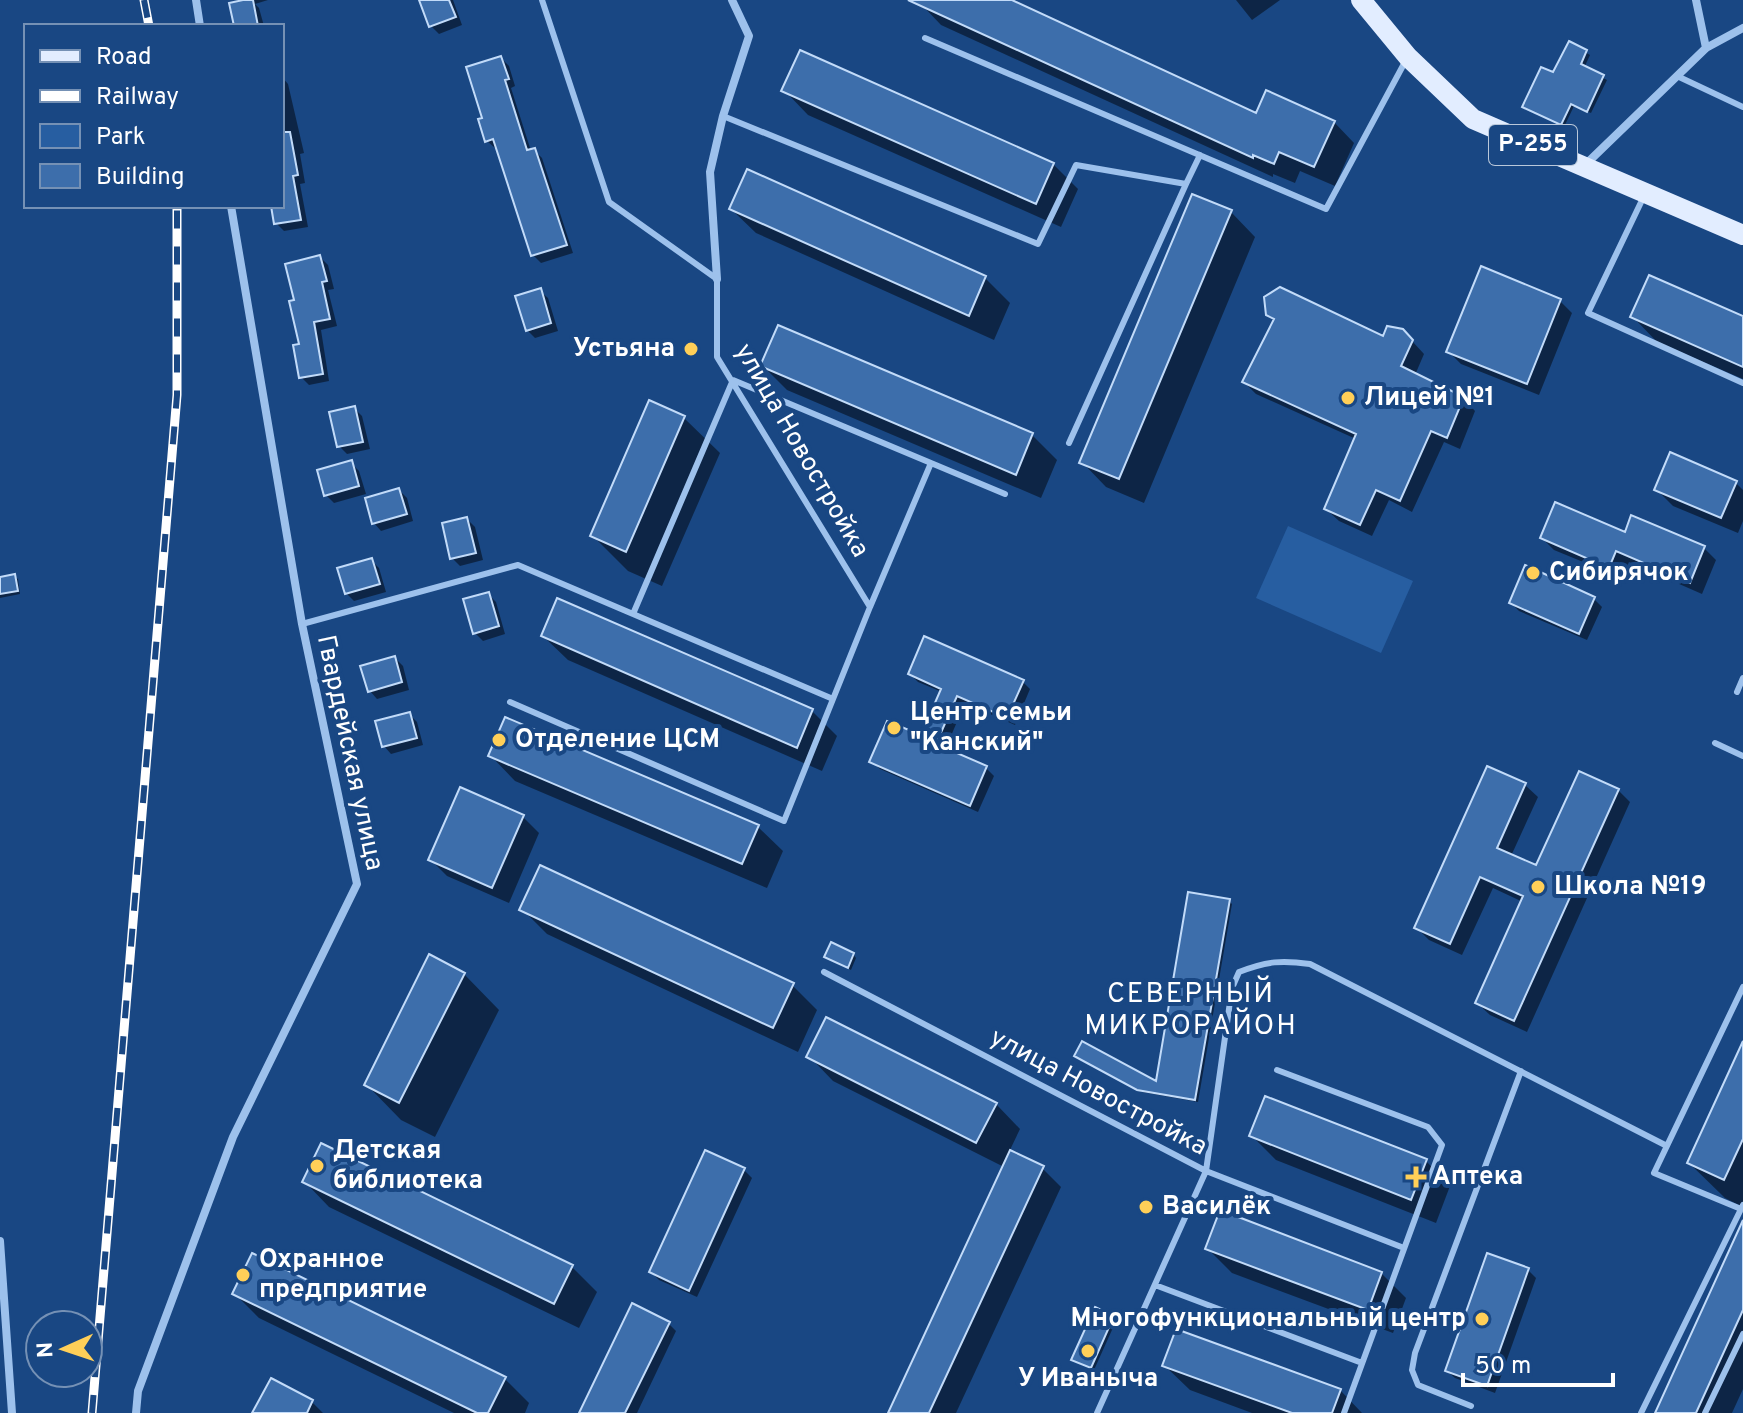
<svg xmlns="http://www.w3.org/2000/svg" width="1743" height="1413" font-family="Overpass,sans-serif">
<rect width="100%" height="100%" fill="#194783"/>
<path fill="#275ea1" d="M1288,526L1413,581L1381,653L1256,598Z"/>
<path fill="#0007" d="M243,0H268L255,4L259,8L264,26H236Z
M421,0H453L462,25L439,34L431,26Z
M923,0H1008L1257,116L1334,122L1354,143L1335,186L1300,171L1295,183L1273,174V177L941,25L921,4Z
M1236,0H1280L1252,20Z
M1570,43L1590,55L1584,68L1607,80L1591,113L1574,106L1564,127L1525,107L1554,75Z
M501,58L509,66L515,86L511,88L531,151L534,150L542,158L573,253L541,263L533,255L498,148H495L487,141L485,119Z
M282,77L288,84L304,153L300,154L305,183L300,184L308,227L284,231L276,223L273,206H282Z
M784,90L1053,164L1078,189L1061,227L808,115Z
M748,172L985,278L1010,303L994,340L756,233L731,209Z
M1231,212L1255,237L1144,503L1106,487L1082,462Z
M320,257L328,265L334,289L328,290L337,326L321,330L329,381L309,385L301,377V346L296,301Z
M540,291L548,298L558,331L535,338L527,330Z
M1560,301L1572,313L1539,395L1461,364L1448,351Z
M1268,314L1384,338L1402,330L1424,354L1415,375L1463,398L1475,411L1460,449L1444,442L1412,512L1389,500L1372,536L1339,521L1326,509L1356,439L1256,394L1244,382L1275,321Z
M1633,317L1743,319V379L1657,342Z
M763,366L1032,435L1057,460L1041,498L787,390Z
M650,403L684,418L720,453L662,586L628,571L593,536Z
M355,409L362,416L370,449L347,454L339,446Z
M351,463L359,471L366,494L334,503L326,495Z
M1736,483L1743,490V521L1738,533L1673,506L1656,489Z
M399,490L407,498L413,521L381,531L374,523Z
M1633,518L1704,548L1716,560L1702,594L1629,562L1622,578L1554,550L1542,538L1626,534Z
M467,519L475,527L483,560L460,566L452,558Z
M372,561L379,568L386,592L354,601L346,593Z
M14,576L18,579L20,594L0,598V579Z
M488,594L496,602L505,634L483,641L475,633Z
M1594,599L1602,607L1587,640L1519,611L1511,603Z
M558,601L812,711L837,736L822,771L568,660L543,636Z
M395,658L403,666L409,690L377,699L370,691Z
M910,674L1023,682L1030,689L1015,725L965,703L945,750L986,768L994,776L978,812L880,769L872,761L922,738L942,692L918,682Z
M409,714L417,722L423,745L391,754L384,746Z
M491,756L758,827L783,851L767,888L515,781Z
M1488,768L1525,785L1538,797L1511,856L1537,868L1618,790L1630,802L1527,1032L1490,1015L1477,1003L1523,902L1493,888L1462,955L1429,940L1417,928Z
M523,817L539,833L509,903L447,876L430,859Z
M1229,901L1232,904L1198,1102L1142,1092L1080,1058L1157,1084Z
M522,909L792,985L817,1010L798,1052L547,934Z
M853,954L856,958L851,970L827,956Z
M464,974L499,1010L435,1137L401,1120L366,1084Z
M1743,1045V1207L1725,1198L1689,1163Z
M809,1056L996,1104L1020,1129L1009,1152L1042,1168L1061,1187L956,1413H890L1004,1167L833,1081Z
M1251,1135L1426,1161L1450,1186L1436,1223L1276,1160Z
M706,1152L744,1170L752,1178L697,1297L659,1280L651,1272Z
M305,1182L572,1267L597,1292L579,1328L329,1207Z
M1743,1225V1389L1732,1413H1657Z
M1207,1248L1381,1273L1406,1298L1393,1333L1232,1273Z
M1528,1270L1536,1278L1495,1393L1455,1378L1447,1371Z
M234,1293L505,1379L529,1403L525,1413H454L259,1318Z
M1113,1318L1116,1321L1094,1370L1077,1362L1073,1359Z
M668,1323L676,1331L637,1413H581Z
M1165,1366L1340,1390L1362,1413H1252L1190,1390Z
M312,1402L323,1413H255Z"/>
<path fill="#3d6eab" stroke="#c2dbf9" stroke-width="2" d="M243,0H253L258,26H234L229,3Z
M419,0H449L456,17L429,27Z
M908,0H1012L1256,113L1266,90L1335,121L1314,167L1279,152L1274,164L1253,155V158Z
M1569,41L1587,50L1581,64L1604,75L1587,112L1571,104L1561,125L1522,107L1541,67L1553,72Z
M800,50L1054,163L1036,204L781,91Z
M501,56L509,79L505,80L527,150L535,148L567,245L531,256L493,139L485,142L478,119L482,118L466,67Z
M282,132H290L298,175L293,176L301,220L274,224L271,206H282Z
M747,169L986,276L969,316L729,209Z
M1192,194L1232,210L1119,479L1079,463Z
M320,255L327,281L322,282L330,319L314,322L323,374L299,378L293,345L299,344L289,301L294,300L285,264Z
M1481,266L1561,299L1527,384L1446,352Z
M1649,275L1743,316V367L1630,317Z
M1280,287L1383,336L1387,326L1403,329L1413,340L1401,366L1464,397L1447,438L1431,431L1400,501L1376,490L1360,525L1324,509L1356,434L1242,382L1274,319L1266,315L1264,297Z
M541,288L551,323L526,331L515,296Z
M778,325L1033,433L1016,475L760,366Z
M649,400L685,416L626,552L590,536Z
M355,406L363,442L337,447L329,412Z
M1670,452L1737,481L1721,518L1654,490Z
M352,460L359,486L324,496L317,470Z
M399,488L407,514L372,524L365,498Z
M1555,502L1625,532L1631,515L1705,546L1690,583L1616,551L1609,568L1540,538Z
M467,517L476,553L450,559L442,523Z
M372,558L380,584L345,594L337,568Z
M1525,565L1595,597L1579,634L1509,603Z
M15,574L18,591L0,594V577Z
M489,592L499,626L473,634L463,599Z
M557,598L813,709L797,748L541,636Z
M924,636L1024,680L1007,718L957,696L936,744L987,766L970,806L869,762L887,721L921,735L941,689L908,674Z
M395,656L402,682L368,692L360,666Z
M410,712L417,738L382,747L375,721Z
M505,717L759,825L742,864L488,756Z
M1487,766L1526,783L1497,848L1536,865L1579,771L1619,789L1514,1021L1475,1003L1523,896L1480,877L1450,944L1414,928Z
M460,787L524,815L492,888L428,860Z
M540,865L794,983L773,1028L519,910Z
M1188,892L1230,899L1195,1100L1137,1090L1074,1056L1082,1041L1156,1081Z
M831,942L854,953L848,968L824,957Z
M429,954L465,973L399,1103L364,1085Z
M826,1017L997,1103L976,1143L806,1057Z
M1743,1041V1139L1724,1180L1687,1163Z
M1265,1096L1427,1159L1411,1200L1249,1136Z
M321,1143L573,1265L554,1304L302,1182Z
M705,1150L745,1168L689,1291L649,1272Z
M1010,1150L1044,1166L929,1413H888Z
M1220,1210L1382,1272L1368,1310L1205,1249Z
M1743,1220V1310L1696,1413H1655Z
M252,1253L506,1377L488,1413H477L232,1294Z
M1487,1253L1529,1268L1487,1386L1445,1371Z
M632,1303L670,1322L625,1413H579Z
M1095,1307L1114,1316L1091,1368L1071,1360Z
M1176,1329L1341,1389L1332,1413H1292L1162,1366Z
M271,1378L313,1400L307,1413H252Z"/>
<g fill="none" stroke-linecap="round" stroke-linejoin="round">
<path stroke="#9dc1ec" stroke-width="6" d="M925,38L1326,209L1406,60
M1677,76L1743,107
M723,116L1038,244L1076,165L1186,184L1200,155
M1644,196L1588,313L1743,383
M1069,443L1186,184
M870,607L931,463
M633,614L833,699
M302,624L518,565L633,614L733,380L1005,494
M1737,692L1743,678
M510,702L784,821L870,607L717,357V279L609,202L542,0
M1715,743L1743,756
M824,972L1206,1171L1097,1413
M1277,1070L1428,1127L1442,1145L1344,1413
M1741,1209L1654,1173L1743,987
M1404,1248L1206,1171L1232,988L1239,972C1267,961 1282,960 1310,964L1667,1146
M1155,1285L1362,1363
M1471,1406L1418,1385L1412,1370L1415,1353L1521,1071
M1641,1413L1743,1205
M1705,1413L1743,1334"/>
<path stroke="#9dc1ec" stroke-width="8" d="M196,0L200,26
M1696,0L1706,48
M1584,166L1706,48L1743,28
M717,279L710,172L723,116L749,36L732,0
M0,1241L12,1413
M136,1413L138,1391L233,1137L357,884L302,624L231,206"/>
<path stroke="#e2edff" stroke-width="20" d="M1361,0L1408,57L1473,119L1743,235"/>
<defs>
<path id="rail" d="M144,0L149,26
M92,1413L177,395V206"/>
</defs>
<use href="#rail" stroke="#fff" stroke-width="9"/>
<use href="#rail" stroke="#194783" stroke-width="6" stroke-dasharray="18" stroke-linecap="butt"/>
</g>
<g fill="#ffcf58" stroke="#194783" stroke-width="3">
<circle cx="691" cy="349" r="8"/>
<circle cx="1348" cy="398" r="8"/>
<circle cx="1533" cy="573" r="8"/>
<circle cx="894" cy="728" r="8"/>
<circle cx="499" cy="740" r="8"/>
<circle cx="1538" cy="887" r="8"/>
<circle cx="317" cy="1166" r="8"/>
<path d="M1412 1165h8v8h8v8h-8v8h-8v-8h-8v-8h8z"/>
<circle cx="1146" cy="1207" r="8"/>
<circle cx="243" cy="1275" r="8"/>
<circle cx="1482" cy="1319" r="8"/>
<circle cx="1088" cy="1351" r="8"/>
</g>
<g text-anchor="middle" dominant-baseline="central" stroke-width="8" stroke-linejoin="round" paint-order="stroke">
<rect fill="#194783" stroke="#bac8da" stroke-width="2" x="1489" y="125" width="88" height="40" rx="6"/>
<g font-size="24" font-weight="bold" fill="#fff">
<text x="1533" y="145">Р-255</text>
</g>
<g font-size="26" font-weight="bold" fill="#fff" stroke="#194783" text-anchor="start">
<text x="675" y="349" text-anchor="end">Устьяна</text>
<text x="1364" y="398">Лицей №1</text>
<text x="1549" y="573">Сибирячок</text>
<text x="910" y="713">Центр семьи<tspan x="910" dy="30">"Канский"</tspan></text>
<text x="515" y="740">Отделение ЦСМ</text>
<text x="1554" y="887">Школа №19</text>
<text x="333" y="1151">Детская<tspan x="333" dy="30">библиотека</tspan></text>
<text x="1432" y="1177">Аптека</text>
<text x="1162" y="1207">Василёк</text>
<text x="259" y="1260">Охранное<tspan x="259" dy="30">предприятие</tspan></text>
<text x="1466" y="1319" text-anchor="end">Многофункциональный центр</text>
<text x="1088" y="1379" text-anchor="middle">У Иваныча</text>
</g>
<g font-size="26" fill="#fff" stroke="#194783">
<text transform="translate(801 451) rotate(60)">улица Новостройка</text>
<text transform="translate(349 753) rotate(78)">Гвардейская улица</text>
<text transform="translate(1098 1093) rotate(28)">улица Новостройка</text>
</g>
<g font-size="28" letter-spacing="2" fill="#fff" stroke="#194783">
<text x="1191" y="995">СЕВЕРНЫЙ<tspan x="1191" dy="32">МИКРОРАЙОН</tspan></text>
</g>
</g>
<rect x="24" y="24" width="260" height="184" fill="#194783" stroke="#7591b5" stroke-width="2"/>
<rect x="40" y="50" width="40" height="12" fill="#e2edff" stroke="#7591b5" stroke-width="2"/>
<text x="96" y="64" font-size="24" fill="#ffffff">Road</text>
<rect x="40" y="90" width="40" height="12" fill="#ffffff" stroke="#7591b5" stroke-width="2"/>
<text x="96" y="104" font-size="24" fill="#ffffff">Railway</text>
<rect x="40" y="124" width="40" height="24" fill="#275ea1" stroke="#7591b5" stroke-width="2"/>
<text x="96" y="144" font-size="24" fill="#ffffff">Park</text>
<rect x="40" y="164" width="40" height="24" fill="#3d6eab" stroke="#7591b5" stroke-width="2"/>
<text x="96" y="184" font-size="24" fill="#ffffff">Building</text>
<g transform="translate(64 1349) rotate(267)"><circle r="38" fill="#194783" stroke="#7591b5" stroke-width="2"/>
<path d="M0-6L14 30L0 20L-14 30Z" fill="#ffcf58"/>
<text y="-12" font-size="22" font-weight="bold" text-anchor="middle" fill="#ffffff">N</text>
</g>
<path d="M1463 1373v12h150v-12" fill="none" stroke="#ffffff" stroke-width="4"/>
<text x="1475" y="1373" font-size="24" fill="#ffffff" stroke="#194783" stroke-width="6" paint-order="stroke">50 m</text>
</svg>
